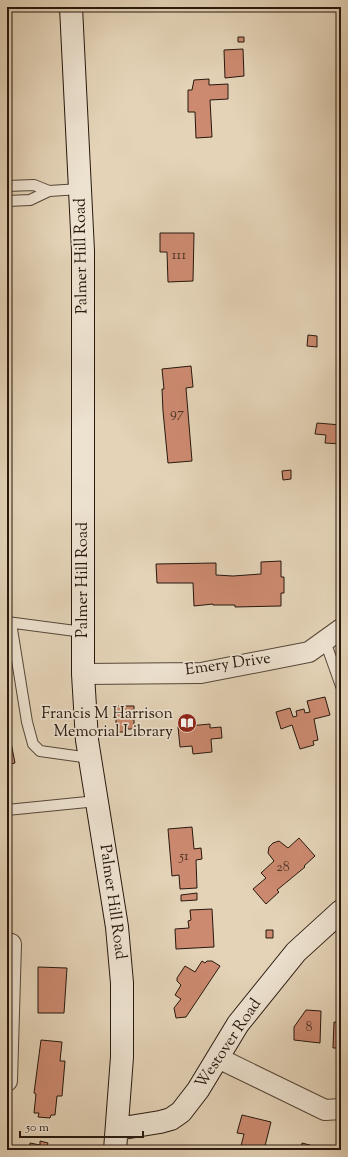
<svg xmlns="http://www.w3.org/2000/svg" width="348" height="1157" font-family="'Sorts Mill Goudy',serif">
<rect width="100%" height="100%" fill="#e4d3b7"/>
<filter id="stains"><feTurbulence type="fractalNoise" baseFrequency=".005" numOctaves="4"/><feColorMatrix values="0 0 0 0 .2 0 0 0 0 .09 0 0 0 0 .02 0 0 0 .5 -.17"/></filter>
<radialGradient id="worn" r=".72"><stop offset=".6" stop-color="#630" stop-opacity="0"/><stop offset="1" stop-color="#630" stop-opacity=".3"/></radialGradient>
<path fill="#cc8a70" stroke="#27180e" d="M238,37H244V42H238Z
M243,49L244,76L225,78L224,50Z
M209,79V85L228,84V99L210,100L212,137L196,138L195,112H188V90H192L194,80Z
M160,233H194L193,281L168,282L167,252H160Z
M308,335L317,336V347L307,346Z
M191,366L193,387L186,388L192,461L168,463L163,411L162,389H164L162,369Z
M317,423L341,425V444L325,443L326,435L315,434Z
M291,470V479L283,480L282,471Z
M281,561V577H284V593H281V606L235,607V605H213V604L194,606L193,583H157L156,564L216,563V575L233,576L261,574V562Z
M325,697L330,715L314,719L318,740L313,741L314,745L300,749L292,725L281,729L276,712L290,708L293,717L297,716L296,711L304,709L305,713L310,712L307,701Z
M116,706H134V729H126V732H116Z
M7,722L15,763L7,765Z
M210,724V728L221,727L222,738L211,739L212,752L193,754L192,746L180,747L178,727Z
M192,827L194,849L201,848L202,859L196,860L197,888L180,889L179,875L172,876L168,829Z
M299,838L315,856L304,866L305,867L277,890L279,892L266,904L253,889L266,878L261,873L274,861L268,853L269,847L273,843L279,841L288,848Z
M197,893V900L181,901V895Z
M212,909L214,947L176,949L175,929L189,928L188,921L191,920L190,910Z
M266,930H273V938H266Z
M202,961L205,963L207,961H212L220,966L186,1017L176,1018L174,1008L181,999L175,995L181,985L177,981V978L185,966L195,972Z
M38,967L67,968L64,1013H38Z
M306,1010L321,1011L320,1043L294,1040V1027Z
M334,1022L341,1023V1048H333Z
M41,1040L62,1042L60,1061H65L62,1096H57L55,1115H51L50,1118L38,1117L39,1113H34L36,1094L34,1093Z
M242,1115L271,1122L264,1150H240L244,1134L237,1133Z
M40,1141L48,1143L47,1146L56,1148V1150H29L30,1143L40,1145Z
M302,1143L321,1148L322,1146L335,1149L336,1147L341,1150H301Z"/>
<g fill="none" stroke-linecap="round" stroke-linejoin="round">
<defs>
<path id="lane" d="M7,186L34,185L49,191
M7,201L30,200L49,191L80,189
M7,622L83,632
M11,623L27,722L33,744L40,751L90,758
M325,641L341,686
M7,810L97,801"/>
<path id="street" d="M83,674L201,673L309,652L341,629
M7,943L11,944L7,1081
M218,1058L325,1110L341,1109"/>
<path id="secondary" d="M71,7L83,251V674L87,740L117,927L122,983V1057L115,1150
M117,1129L160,1122L171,1119L181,1112L198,1090L238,1024L296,952L341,911"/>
</defs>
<use href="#lane" stroke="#564738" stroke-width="12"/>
<use href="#street" stroke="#564738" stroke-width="22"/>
<use href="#secondary" stroke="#27180e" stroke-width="24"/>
<use href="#lane" stroke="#ede2d0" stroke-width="10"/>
<use href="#street" stroke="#ede2d0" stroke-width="20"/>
<use href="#secondary" stroke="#ede2d0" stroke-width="22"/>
</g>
<defs>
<symbol id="library-disc" viewBox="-11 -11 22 22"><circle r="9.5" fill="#8f2418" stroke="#ede2d0"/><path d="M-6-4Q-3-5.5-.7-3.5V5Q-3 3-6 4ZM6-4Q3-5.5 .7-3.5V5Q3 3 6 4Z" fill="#fff"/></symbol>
</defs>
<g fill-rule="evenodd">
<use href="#library-disc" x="176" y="712" width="22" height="22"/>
</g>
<g text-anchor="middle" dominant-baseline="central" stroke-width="3.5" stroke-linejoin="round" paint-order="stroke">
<g font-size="14" fill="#503426">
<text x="179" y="256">111</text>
<text x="177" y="414">97</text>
<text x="184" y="857">51</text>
<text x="283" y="868">28</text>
<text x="309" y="1028">8</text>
</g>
<g font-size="16" fill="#27180e" stroke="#ede2d0">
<text transform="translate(82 256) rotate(-91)">Palmer Hill Road</text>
<text transform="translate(83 580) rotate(-90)">Palmer Hill Road</text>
<text transform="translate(228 665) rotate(-8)">Emery Drive</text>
<text transform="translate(112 902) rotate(82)">Palmer Hill Road</text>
<text transform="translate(229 1044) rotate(-56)">Westover Road</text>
</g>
<g font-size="16" fill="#27180e" stroke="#ede2d0" text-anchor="end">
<text x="173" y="714">Francis M Harrison<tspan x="173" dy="18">Memorial Library</tspan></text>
</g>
</g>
<rect width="348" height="1157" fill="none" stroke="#e4d3b7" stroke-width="24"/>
<rect x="8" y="8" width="332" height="1141" fill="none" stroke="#27180e" stroke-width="2"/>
<rect x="12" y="12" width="324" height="1133" fill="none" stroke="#27180e"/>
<path d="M20 1131v6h123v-6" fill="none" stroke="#27180e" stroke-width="2"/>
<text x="26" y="1131" font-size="12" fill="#27180e" stroke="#ede2d0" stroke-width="3" paint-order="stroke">50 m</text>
<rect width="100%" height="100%" filter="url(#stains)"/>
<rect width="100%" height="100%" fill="url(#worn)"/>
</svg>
